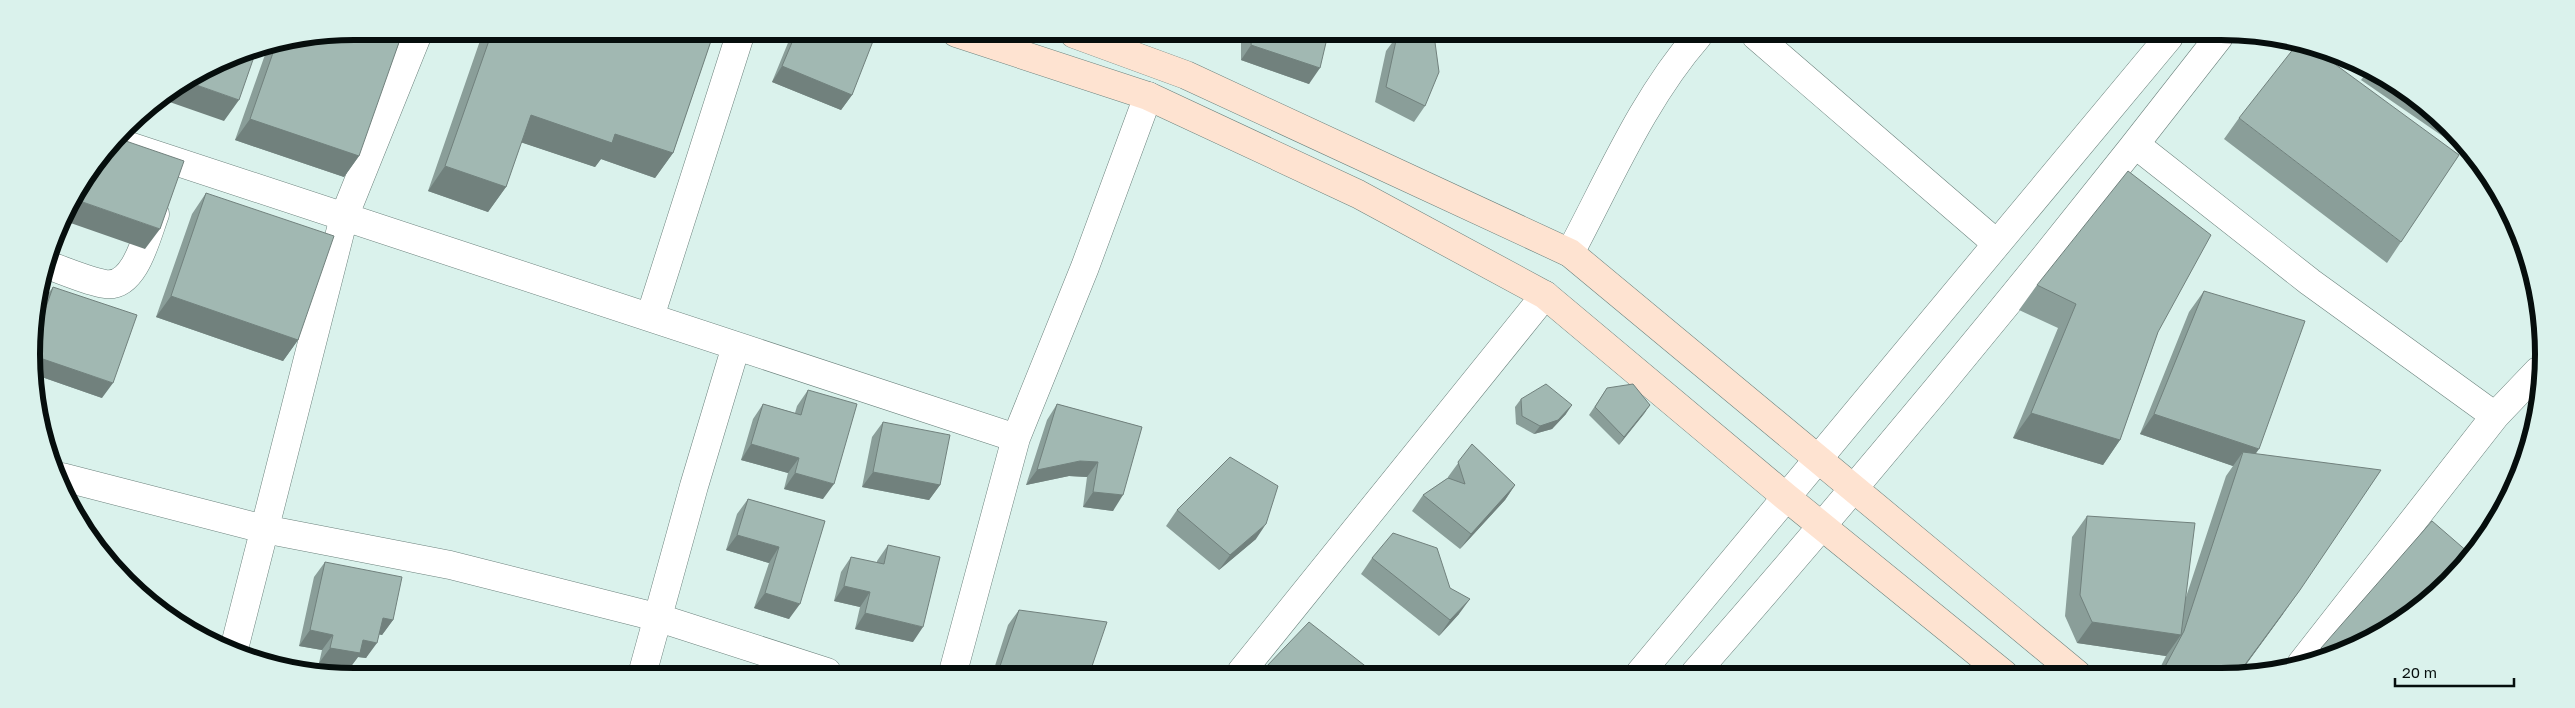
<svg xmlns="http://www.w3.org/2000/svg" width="2575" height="708" font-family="'Golos Text',sans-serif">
<rect width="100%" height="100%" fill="#daf2ec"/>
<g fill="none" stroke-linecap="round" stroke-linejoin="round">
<defs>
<path id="minor" d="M1756,36L1996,243
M117,142L1016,438
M2136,145L2310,282L2495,416
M1570,253C1609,180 1643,99 1698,36
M50,266C68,272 87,281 105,284C135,289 147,235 155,214
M650,317L741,32
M62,477L264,529L450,565L656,617L827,672
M234,649L344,217L419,31
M2301,664L2495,416L2538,371
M643,671L694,486L736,346
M953,672L1016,438L1085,267L1148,96
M1241,672L1545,295"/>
<path id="tertiary" d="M1640,673L2169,37
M1695,673C1876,466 2051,254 2219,37"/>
<path id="secondary" d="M956,33L1148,96L1358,194L1545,295L1786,497L2004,674
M1074,34L1186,75L1570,253L2077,674"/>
</defs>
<use href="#minor" stroke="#6c827d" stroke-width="29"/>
<use href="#tertiary" stroke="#6c827d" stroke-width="29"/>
<use href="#secondary" stroke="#6c827d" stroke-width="29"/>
<use href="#minor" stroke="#fff" stroke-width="28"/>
<use href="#tertiary" stroke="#fff" stroke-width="28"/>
<use href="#secondary" stroke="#fee3d1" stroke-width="28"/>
</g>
<path fill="#8a9e99" d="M354,31L359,156L344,177L235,140L267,49Z
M483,32H714L673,153L655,178L601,159L595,167L521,142L506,187L488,212L428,191Z
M792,33H868L852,95L841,110L772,82Z
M1241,34H1328L1309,84L1241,60Z
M1397,36L1425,106L1414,122L1375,102L1386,51Z
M2367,72L2400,85L2470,155L2361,80Z
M2239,118L2401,242L2387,263L2224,139Z
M206,193L298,340L283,361L156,317L192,214Z
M2037,285L2158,332L2120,440L2103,465L2013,438L2058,328L2019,310Z
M53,287L102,398L36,375L32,333L42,302Z
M2204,291L2256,453L2283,614L2239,674H2157L2166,656L2077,643L2065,616L2072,537L2087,516L2186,597L2226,476L2233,466L2140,434L2189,312Z
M1607,388L1650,405L1619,445L1589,415Z
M808,390L823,499L784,489L788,473L741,460L753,419L763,404L795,413L797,406Z
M1521,399L1566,414L1552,429L1534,434L1516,424L1515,407Z
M1057,404L1142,427L1113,511L1083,507L1087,477L1069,476L1026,485L1047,420Z
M883,422L940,485L929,500L862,487L872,437Z
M1472,444L1515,485L1505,500L1460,549L1412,511L1423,495L1448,478V477Z
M748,499L825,521L789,619L754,608L769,563L726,550L737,514Z
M1177,510L1256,539L1219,570L1166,526Z
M888,545L913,642L855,629L860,607L834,601L841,572L851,557L877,563V561Z
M1372,558L1450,588L1459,614L1439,636L1361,574Z
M325,562L393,620L382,635L379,634L366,658L358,657L349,669L319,663L322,650L299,646L314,577Z
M1019,610L1090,672H993L1008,625Z
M2321,648L2345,652L2312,661Z
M1265,668L1373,672H1263Z"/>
<path fill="#71817d" d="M1251,45L1320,68L1309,84L1241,60Z
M782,66L852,95L841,110L772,82Z
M188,82L239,100L224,121L161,99Z
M531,115L615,134L673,153L655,178L601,159L595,167L514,140Z
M250,119L359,156L344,177L235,140Z
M445,166L506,187L488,212L428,191Z
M74,199L160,229L145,249L62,220L65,211Z
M171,296L298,340L283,361L156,317Z
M34,356L113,383L102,398L36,375Z
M1572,405L1566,414L1552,429L1534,434L1540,426Z
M1650,405L1644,414L1619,445L1624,437Z
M2031,413L2120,440L2103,465L2013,438Z
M2154,414L2259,449L2245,469L2243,452L2233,466L2140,434Z
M751,444L799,458L788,473L741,460Z
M1080,461L1098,462L1087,477L1069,476L1026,485L1037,470Z
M873,472L940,485L929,500L862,487Z
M795,473L834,484L823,499L784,489Z
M1515,485L1505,500L1460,549L1471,534Z
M1093,492L1123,495L1113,511L1083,507Z
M1266,524L1256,539L1219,570L1230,555Z
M737,535L779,547L769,563L726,550Z
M844,586L870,592L860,607L834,601Z
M2300,590L2283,614L2239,674H2238Z
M765,593L800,604L789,619L754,608Z
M1470,599L1459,614L1439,636L1450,620Z
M865,613L923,627L913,642L855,629Z
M383,618L393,620L382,635L372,633Z
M2092,622L2181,635L2166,656L2077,643Z
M310,630L333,635L322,650L299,646Z
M363,640L377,643L366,658L358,657L349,669L319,663L330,648Z"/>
<path fill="#a1b8b2" stroke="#71817d" d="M354,31H403L359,156L250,119L275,47Z
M492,32H714L673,153L615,134L612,143L531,115L506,187L445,166Z
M796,33H868L875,36L852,95L782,66Z
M1252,34H1328L1320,68L1251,45Z
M1421,35H1434L1439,72L1425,106L1386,87L1397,36Z
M2298,43L2317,51L2459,155L2401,242L2239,118Z
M256,51L239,100L188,82L231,56Z
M120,139L184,161L160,229L74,199Z
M2128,171L2211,235L2158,332L2120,440L2031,413L2076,304L2037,285Z
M206,193L334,236L298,340L171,296Z
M53,287L137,315L113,383L34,356L33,344Z
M2204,291L2305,321L2259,449L2154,414Z
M1546,384L1572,405L1558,420L1540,426L1522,416L1521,399Z
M1633,384L1650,405L1624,437L1595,407L1607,388Z
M808,390L857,404L834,484L795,473L799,458L751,444L763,404L801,415Z
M1057,404L1142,427L1123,495L1093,492L1098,462L1080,461L1037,470Z
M883,422L950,435L940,485L873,472Z
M1472,444L1515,485L1471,534L1423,495L1448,478L1465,484L1458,462Z
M2243,452L2381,470L2300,590L2238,674H2161L2184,631Z
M1230,457L1278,486L1266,524L1230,555L1177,510Z
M748,499L825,521L800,604L765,593L779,547L737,535Z
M2087,516L2195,523L2181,635L2092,622L2080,595Z
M2432,521L2469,553L2434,596L2345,652L2331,656L2321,648Z
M1393,533L1437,548L1450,588L1470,599L1450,620L1372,558Z
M888,545L940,557L923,627L865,613L870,592L844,586L851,557L884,564Z
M325,562L402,577L393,620L383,618L377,643L363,640L360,653L330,648L333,635L310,630Z
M1019,610L1107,622L1090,672H998Z
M1309,622L1373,672H1269L1265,668Z"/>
<path d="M0 0H2575V708H0ZM354 40H2221A314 314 0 0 1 2535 354V354A314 314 0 0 1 2221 668H354A314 314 0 0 1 40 354V354A314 314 0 0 1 354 40Z" fill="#daf2ec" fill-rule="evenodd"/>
<path fill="none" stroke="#060e0d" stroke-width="6" d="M354 40H2221A314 314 0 0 1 2535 354V354A314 314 0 0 1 2221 668H354A314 314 0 0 1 40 354V354A314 314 0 0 1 354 40Z"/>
<path d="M2395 678v8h119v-8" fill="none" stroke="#060e0d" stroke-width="2.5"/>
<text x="2402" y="678" font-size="15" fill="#060e0d" stroke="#daf2ec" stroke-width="4" paint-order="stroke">20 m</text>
</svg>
